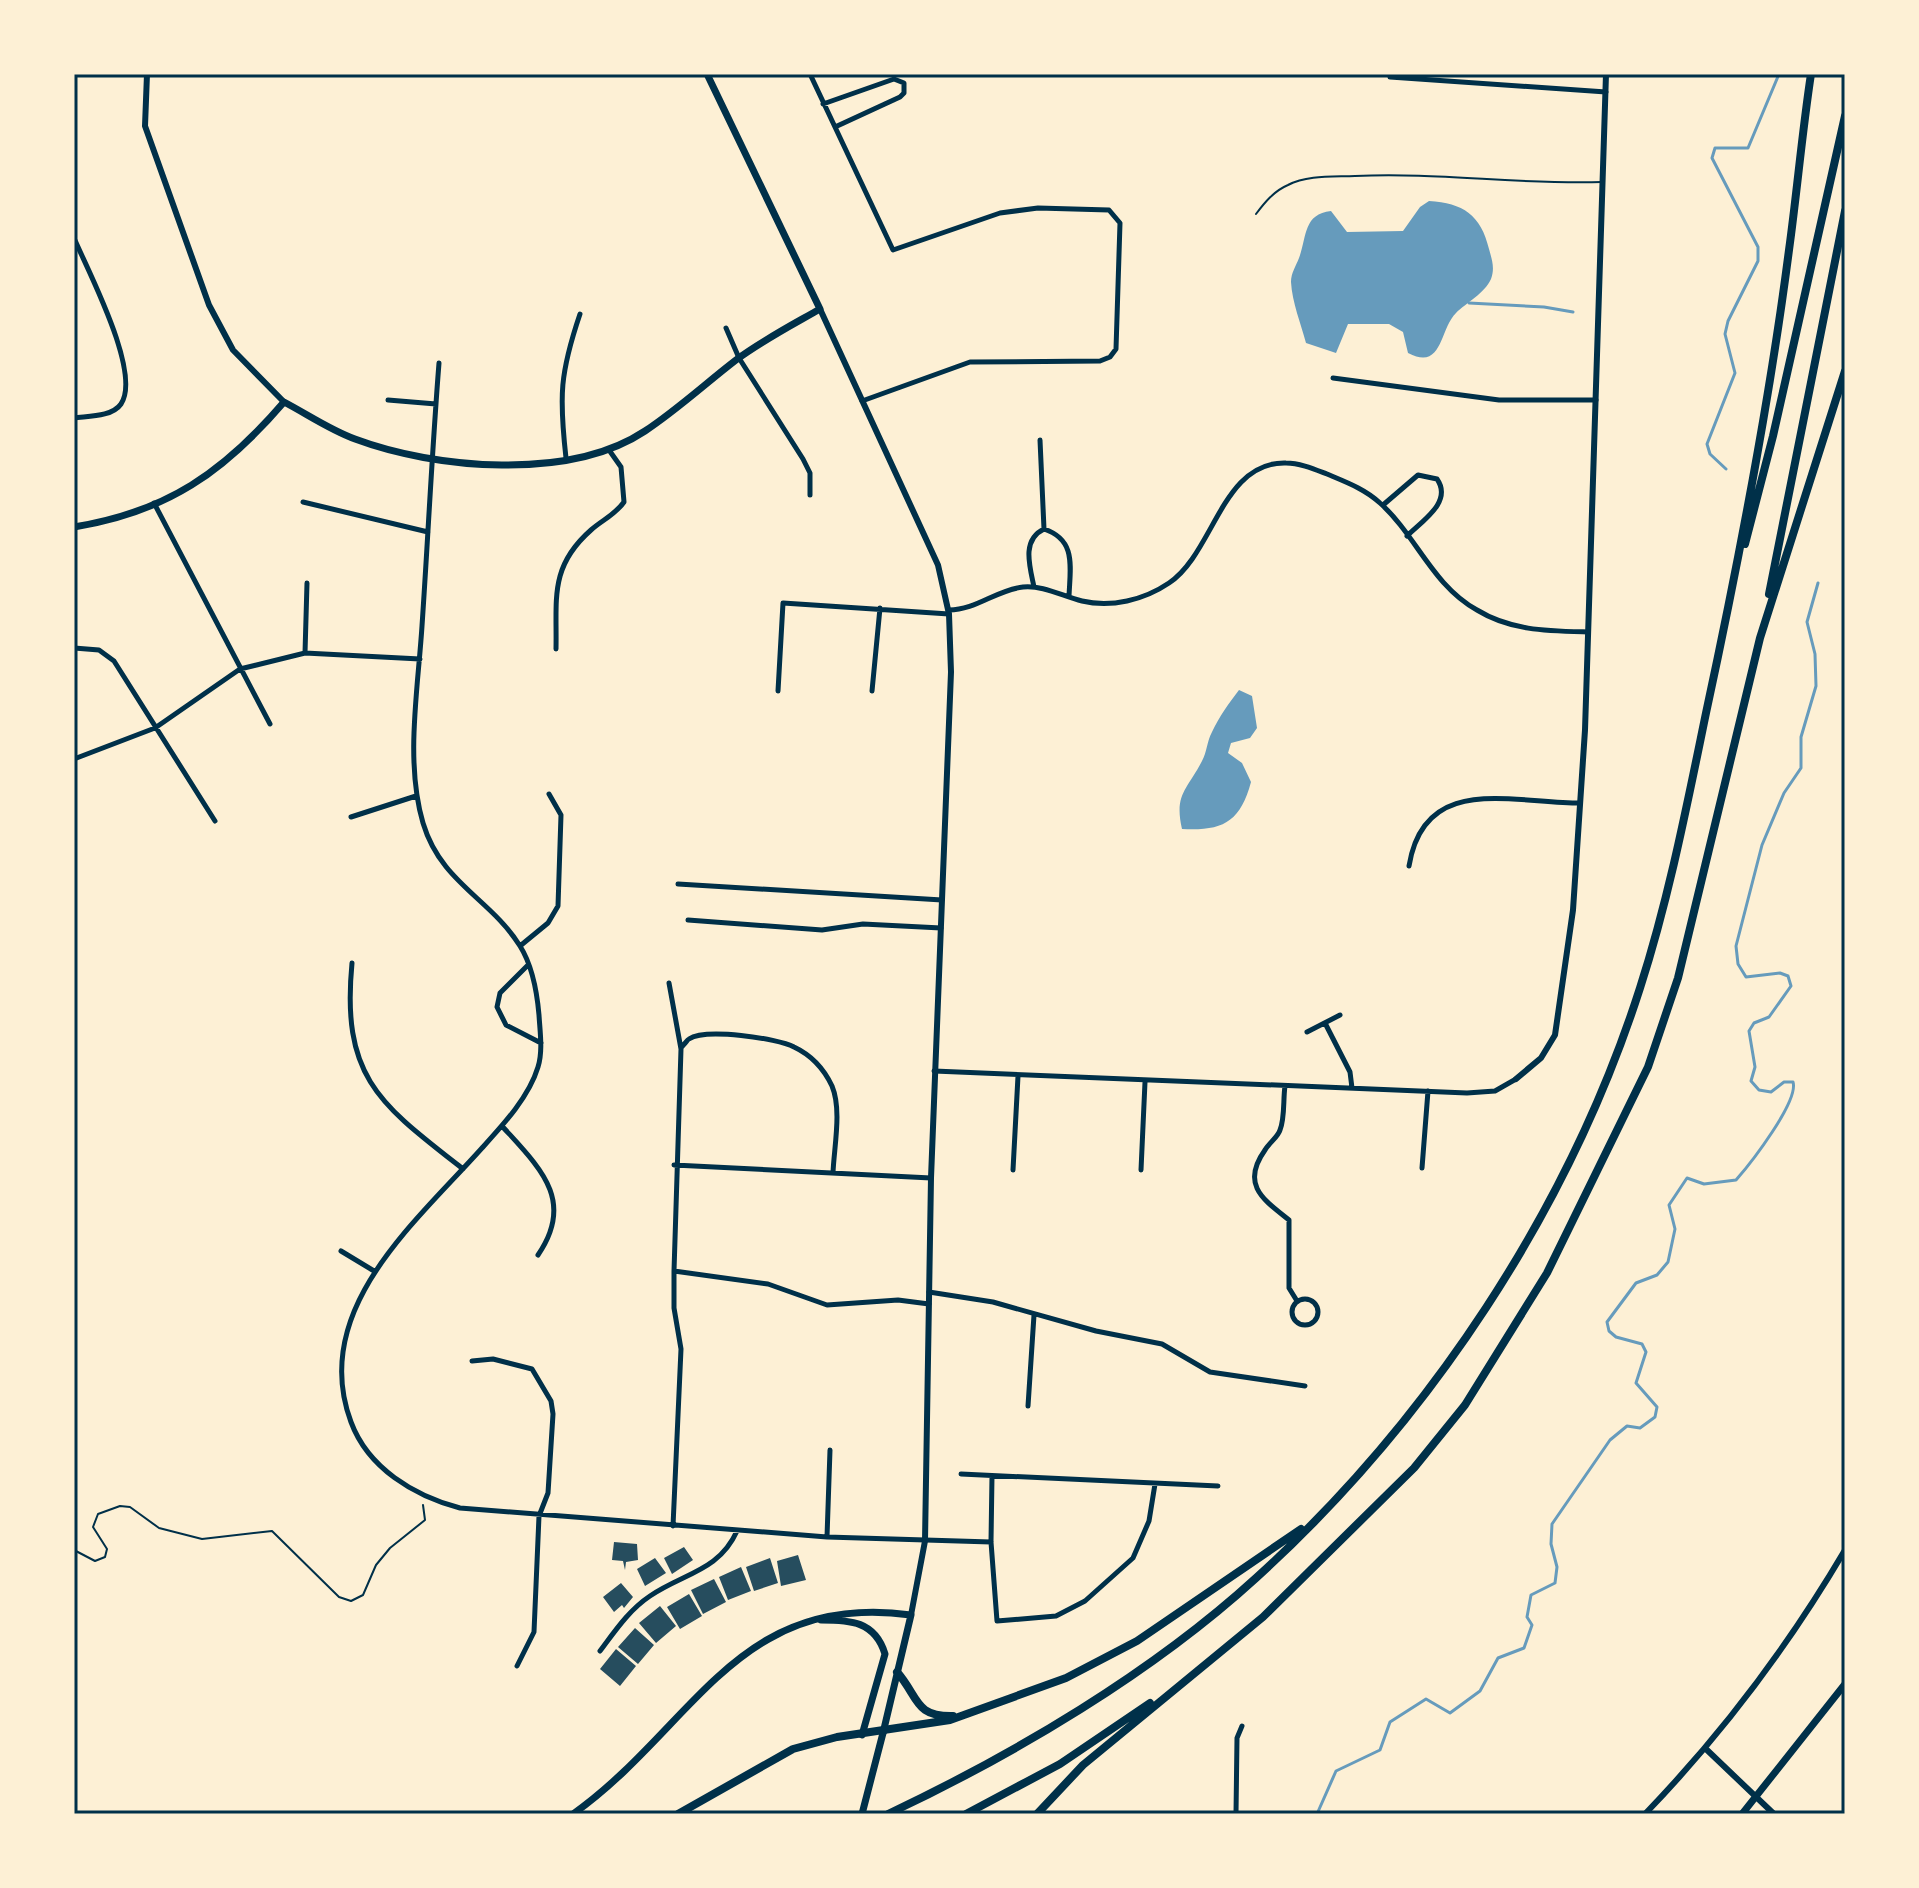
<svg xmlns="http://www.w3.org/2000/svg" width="1919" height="1888" font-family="Bitter,serif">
<rect width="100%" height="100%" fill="#fdf0d5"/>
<path fill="#669bbc" d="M1429,201C1463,203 1481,215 1489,249C1492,260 1495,268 1491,279C1485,293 1466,303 1456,313C1439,330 1443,371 1408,353L1403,332L1389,324H1348L1336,353L1306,343C1301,324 1292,302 1291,282C1291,273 1296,266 1299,258C1307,237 1303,214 1331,211L1347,232L1403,231L1420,207Z
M1239,690L1252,696L1257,728L1250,738L1231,743L1228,753L1242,763L1251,782C1240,823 1222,831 1182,829C1174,794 1187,790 1202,761C1207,752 1207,741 1212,732C1219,717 1229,703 1239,690Z"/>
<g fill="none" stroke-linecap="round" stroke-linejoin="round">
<path stroke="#669bbc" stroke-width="3" d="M1469,303L1544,307L1573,312
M1726,469L1710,454L1707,444L1735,373L1725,334L1728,321L1758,261V247L1712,158L1715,148H1748L1779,74
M1317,1814L1336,1771L1380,1750L1390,1722L1426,1699L1450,1713L1480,1691L1498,1658L1524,1648L1532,1625L1527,1617L1531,1595L1555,1583L1557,1567L1551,1544L1552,1524L1610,1440L1627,1426L1640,1428L1655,1417L1657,1407L1636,1383L1646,1352L1642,1344L1616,1337L1609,1331L1607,1322L1636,1283L1657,1275L1668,1262L1675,1229L1669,1205L1687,1178L1704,1184L1736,1180C1751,1163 1799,1101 1793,1082H1784L1771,1092L1759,1090L1751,1081L1755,1067L1749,1031L1754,1023L1769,1017L1791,986L1788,976L1780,973L1746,977L1738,964L1736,946L1762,845L1784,793L1801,768V737L1816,686L1815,654L1807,622L1818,583"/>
</g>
<path fill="#264d5e" d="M614,1542L637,1544L638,1560L626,1562L625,1570L623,1561L612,1560Z
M684,1547L693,1560L672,1574L664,1558Z
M798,1555L806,1580L781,1586L777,1561Z
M655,1558L666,1573L645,1586L637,1569Z
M770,1558L778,1583L754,1591L746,1567Z
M741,1567L751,1591L728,1600L719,1577Z
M714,1579L726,1602L703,1614L691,1590Z
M621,1583L633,1597L624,1608L622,1605L614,1612L603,1597Z
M689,1594L702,1616L680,1629L667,1607Z
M660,1606L676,1626L656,1643L639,1623Z
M635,1628L654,1645L638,1664L618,1647Z
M616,1649L636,1666L620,1686L600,1669Z"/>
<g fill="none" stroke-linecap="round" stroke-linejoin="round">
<path stroke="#003049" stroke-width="2" d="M74,1550L95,1561L105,1557L107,1549L93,1527L98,1514L120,1506L130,1507L159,1528L202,1539L272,1531L339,1597L351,1601L363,1595L376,1565L390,1548L425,1520L423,1505"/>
<path stroke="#003049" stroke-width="2" d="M1256,214C1265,202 1274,191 1288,185C1307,175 1333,177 1355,176C1438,172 1519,185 1602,182"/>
<path stroke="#003049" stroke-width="5" d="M810,74L893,250L1000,213L1038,208L1109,210L1120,223L1116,349L1110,357L1100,361L970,362L862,401
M1390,77L1606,92
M823,104L894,79L904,83V93L900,97L835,127
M74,238C88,271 142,373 121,404C112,417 88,416 74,418
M726,328L739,358L803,459L810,473V495
M439,363C432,451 428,538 422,626C418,689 405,762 423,823C441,883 490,898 520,946C532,965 537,992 539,1015C540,1032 543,1051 538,1067C529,1097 503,1125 482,1148C416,1222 309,1310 351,1422C368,1468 414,1496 460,1508L827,1537L991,1542
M1333,378L1499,400H1596
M388,400L436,404
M566,458C559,396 560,373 580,314
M303,502L428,532
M154,503L270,724
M1383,505L1418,475L1437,479C1453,502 1422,521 1407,536
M1044,529C1077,540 1070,567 1069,597
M1034,587C1030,567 1021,540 1044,529L1040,440
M949,610C976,610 996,590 1023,587C1043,585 1062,596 1082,601C1111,608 1144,600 1169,583C1214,553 1222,461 1286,463C1300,463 1314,469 1327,474C1346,482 1365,489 1380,503C1416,535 1432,585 1477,610C1511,631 1549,631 1588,632
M74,648L99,650L114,661L215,821
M556,649C557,599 549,567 591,530C602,520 615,515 624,502L621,467L609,450
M305,653L307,583
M778,691L783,603L949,614
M872,691L880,608
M74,759L155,728L240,669L305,653L420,659
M351,817L416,796
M1409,866C1424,773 1511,803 1580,803
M678,884L942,900
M688,920L822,930L863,924L941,928
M520,946L548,923L558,906L561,815L549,794
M352,963C341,1078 380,1104 463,1169
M528,965L500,993L497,1007L506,1025L541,1043
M669,983L681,1049L674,1271V1308L681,1349L673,1526
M1325,1023L1350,1072L1352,1088
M1307,1032L1340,1015
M681,1048C682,1047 688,1039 689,1039C705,1028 777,1038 794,1047C811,1055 824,1069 832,1086C842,1110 834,1147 833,1173
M934,1071L1467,1093L1495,1091L1516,1079
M1285,1086C1283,1099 1285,1118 1280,1130C1278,1137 1269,1143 1265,1150C1240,1185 1264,1200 1289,1220V1288L1297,1301
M502,1126C539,1167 576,1200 538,1255
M674,1165L931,1178
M1422,1168L1428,1091
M1013,1170L1018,1076
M1141,1170L1145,1082
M341,1251L374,1271
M674,1271L768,1284L827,1305L898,1300L929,1304
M929,1292L993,1302L1096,1331L1162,1344L1210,1372L1305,1386
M1292 1312a13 13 0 1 1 26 0a13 13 0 1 1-26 0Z
M472,1361L493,1359L532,1369L551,1401L553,1414L548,1493L539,1516L534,1632L517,1666
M1028,1406L1034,1315
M961,1474L1218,1486
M992,1476L991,1542L997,1621L1056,1616L1085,1601L1133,1558L1149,1521L1155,1484
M827,1537L830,1450
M600,1651C615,1631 629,1610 650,1596C684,1573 719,1571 737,1531
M1236,1814L1237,1738L1242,1726"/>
<path stroke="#003049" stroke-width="6" d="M147,74L145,126L209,305L233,350L284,402
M820,309L938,565L949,614L951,672L931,1178L925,1541L911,1615
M1516,1079L1541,1058L1555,1035L1573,910L1585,730L1606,74
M1707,1750L1774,1814
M1645,1814C1722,1734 1789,1645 1845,1550"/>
<path stroke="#003049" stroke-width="7" d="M74,527C167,512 224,472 284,402C307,414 330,430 355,439C435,469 570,481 645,431C677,410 706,383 736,360C763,340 792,325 820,309L707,74
M821,1620C850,1620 875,1621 885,1654L862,1735
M573,1814C694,1728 736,1591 911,1615L883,1733
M1742,1814L1845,1684"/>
<path stroke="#003049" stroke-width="7" d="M862,1814L883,1733"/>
<path stroke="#003049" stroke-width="8" d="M1745,544L1773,436L1845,116
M1769,594L1845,211
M897,1672C919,1697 914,1717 953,1716
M678,1814L793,1749L837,1737L950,1720L1066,1678L1137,1641L1301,1529
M888,1814C1015,1754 1152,1673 1256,1578C1429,1421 1569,1210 1640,988C1669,898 1687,805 1706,713C1739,560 1769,405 1789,250C1797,192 1802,133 1811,74
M966,1814L1060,1764L1150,1703
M1037,1814L1083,1765L1263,1617L1414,1468L1465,1405L1547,1273L1648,1067L1678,978L1760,638L1845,371"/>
</g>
<rect width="1919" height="1888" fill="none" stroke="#fdf0d5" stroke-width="152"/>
<rect x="76" y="76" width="1767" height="1736" fill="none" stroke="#003049" stroke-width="3"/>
</svg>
